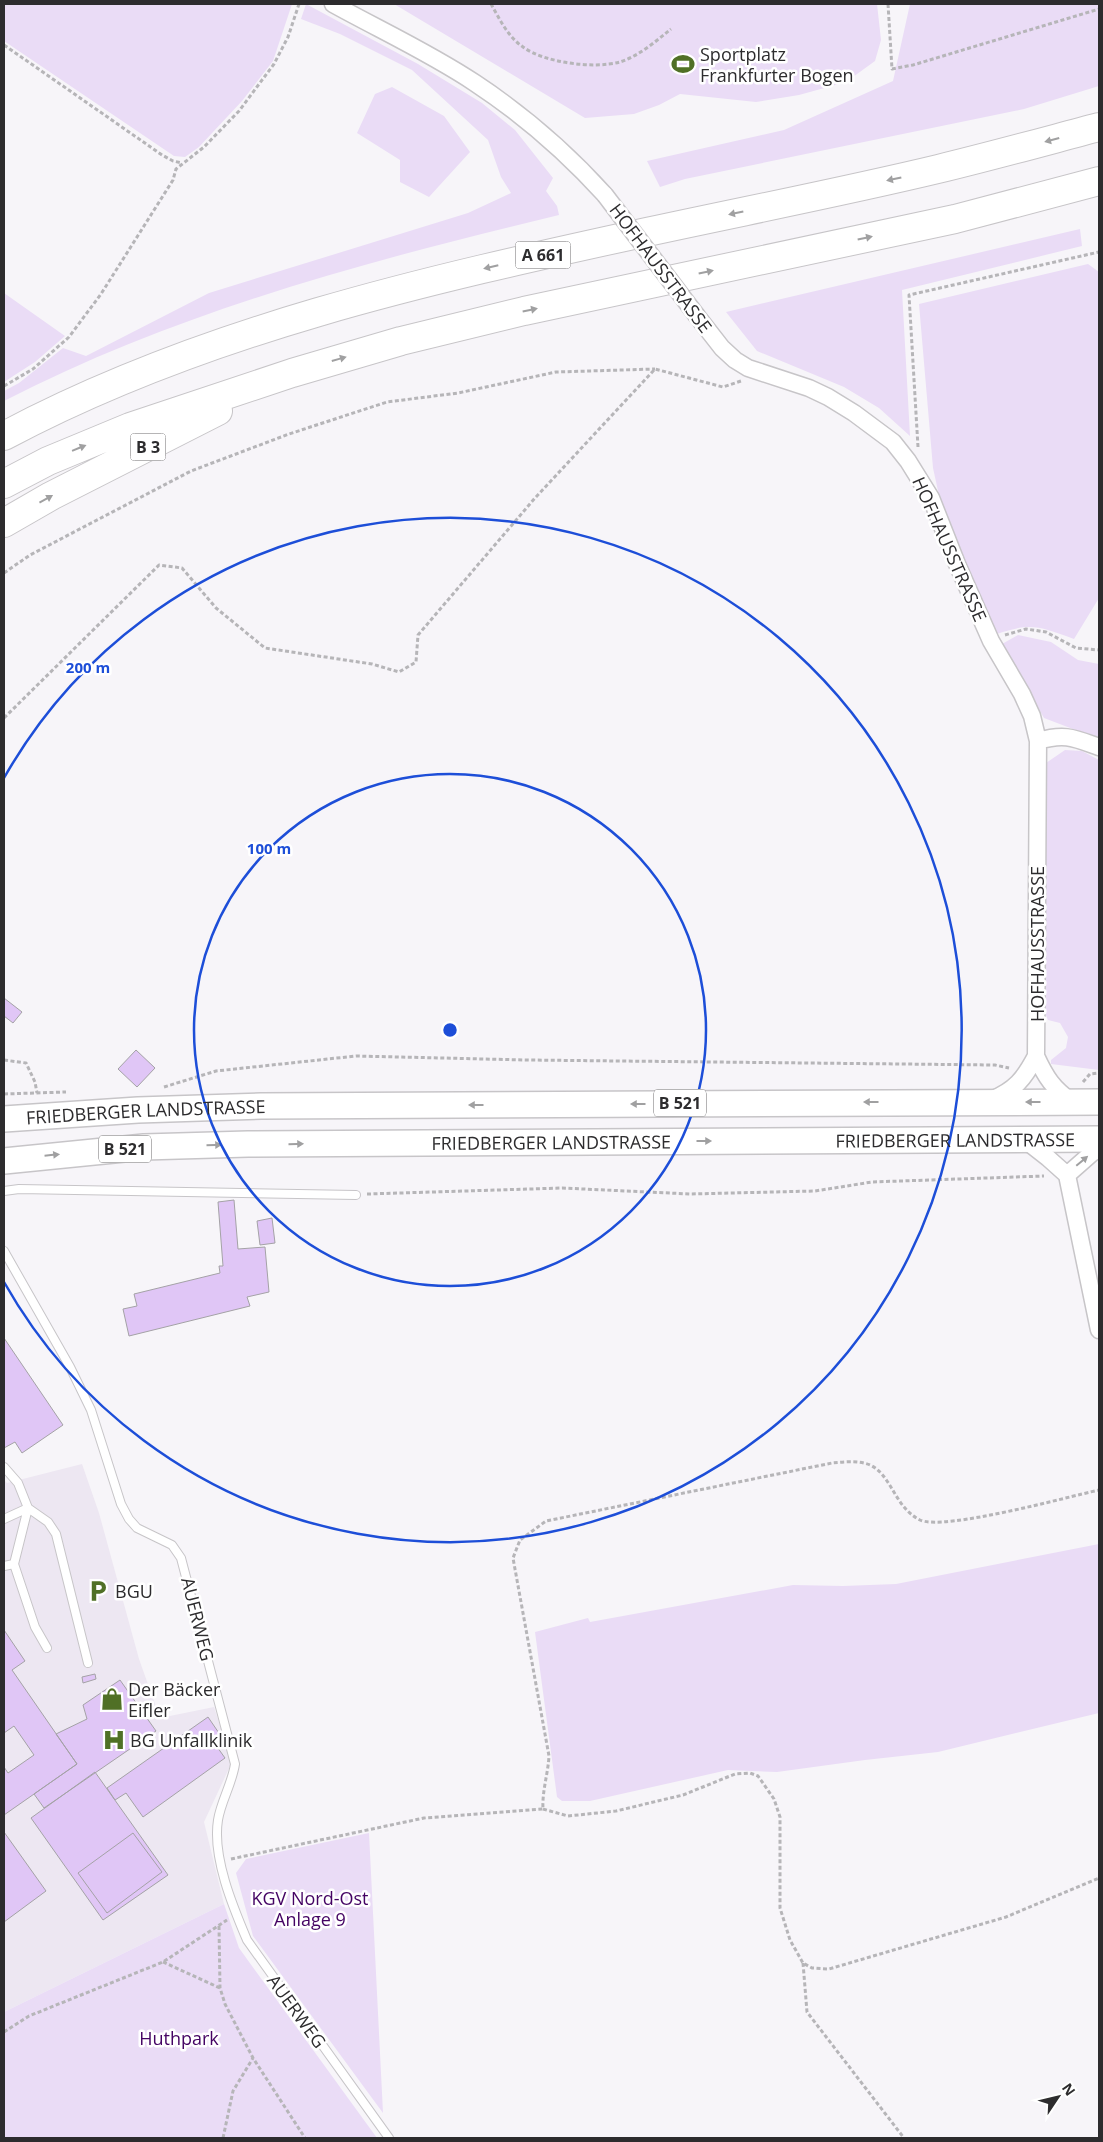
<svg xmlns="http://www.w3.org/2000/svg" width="1103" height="2142" font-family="'Open Sans',sans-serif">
<rect width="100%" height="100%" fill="#f7f5f9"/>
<path fill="#ede7f2" d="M82,1464L99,1513L139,1659L160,1718L214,1707L232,1762L204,1822L224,1904L4,2012V1480L7,1483Z"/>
<path fill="#eadcf6" d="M4,4H292L273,61L242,101L199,147L185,157L174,156L4,41Z
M306,4L418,64L482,103L515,130L553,178L546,191L557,206L559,215C368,261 179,311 4,401V391L19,383L63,348L86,356L209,293L468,213L511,193L501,177L488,140L412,70L340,34L301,19Z
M394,4H877L881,40L875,61L846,82L799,95L756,102L680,94L659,105L634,114L585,118Z
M910,4H1099V86L1024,109L685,179L660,187L647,161L784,130L893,81Z
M392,87L444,116L470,152L429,197L400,182V160L357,133L375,94Z
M1080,229L1082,246L902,290L910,436L879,408L844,387L757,351L726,312Z
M1088,264L1099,272V598L1074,639C1040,627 1031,622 997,634L965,562L940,500L933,468L919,304Z
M4,293L65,336L35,362L4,382Z
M1018,635L1051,642L1078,660L1099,664V739L1044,718L1002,644Z
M1065,750L1082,751L1099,760V1070L1051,1064V1060L1066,1048L1068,1037L1060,1023L1048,1020L1045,1013L1046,763Z
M1099,1544V1713L938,1752L865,1760L777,1772L728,1770L590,1801H562L557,1797L535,1632L588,1618L590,1622L793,1585L843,1586L896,1584Z
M369,1833L383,2113L253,1936L236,1873L246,1859Z
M224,1904L239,1948L377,2138H4V2012Z"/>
<path fill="#e0c6f6" stroke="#a4a2a6" d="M4,998L22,1012L13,1023L4,1016Z
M136,1050L155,1068L137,1087L118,1069Z
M234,1200L238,1249L265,1247L269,1292L247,1297L250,1306L129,1336L123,1309L137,1306L134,1294L220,1273L219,1266H223L218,1202Z
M272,1218L275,1243L260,1245L257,1221Z
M4,1338L63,1425L22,1453L15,1442L4,1448Z
M4,1630L25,1661L12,1670L77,1764L4,1815V1767L8,1773L34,1755L14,1726L4,1733Z
M95,1674L96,1679L83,1683L82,1677Z
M120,1680L156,1731L44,1808L34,1794L77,1764L56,1734L87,1719L83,1705Z
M208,1717L223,1739L215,1744L225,1758L143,1817L126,1793L115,1800L107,1788Z
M95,1772L168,1875L103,1920L31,1818Z
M4,1832L46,1891L4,1922Z
M133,1833L162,1872L107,1913L78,1873Z"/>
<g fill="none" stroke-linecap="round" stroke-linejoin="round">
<defs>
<path id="lane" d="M4,1191L19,1189L356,1195
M4,1251L70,1367L91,1410L121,1504L129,1519L137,1528L172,1545L181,1558L235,1764C232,1784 221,1801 218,1820C212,1857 233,1907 247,1940L389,2138
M4,1467L18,1483L28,1508L48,1522L56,1534L88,1663
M28,1508L14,1564L35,1627L47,1648
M4,1519L28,1508
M4,1566L14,1564"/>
<path id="street" d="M333,4C380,30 430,53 475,83C522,114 567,153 605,195
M697,316L722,348L735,360L748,368L809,388L828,397L854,413L893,442L908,461L931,498L957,564L991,641L1022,694L1032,716L1038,741L1036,1056C1046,1078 1053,1088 1072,1102
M1038,741C1065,733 1074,738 1099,747
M991,1100C1015,1090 1024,1079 1036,1056
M1025,1140L1048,1158L1067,1175L1099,1330
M1067,1175L1092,1153L1099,1149"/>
<g id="primary">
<path id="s1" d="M4,1119L138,1110L261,1106L1099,1102"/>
<path id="s2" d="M4,1161L144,1147L248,1144L1099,1139"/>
</g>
<path id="highway" d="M4,436C203,330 427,280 647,232C744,211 842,192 938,169C992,156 1046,141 1099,127
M4,484L48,461L130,427L292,373L401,341L524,311L955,219L1099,181
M4,523L51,496L218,411"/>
</defs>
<use href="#lane" stroke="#c7c5c8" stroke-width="10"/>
<use href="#street" stroke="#c7c5c8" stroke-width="19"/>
<use href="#primary" stroke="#c7c5c8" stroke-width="28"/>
<use href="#highway" stroke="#c7c5c8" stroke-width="30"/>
<path stroke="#b6b5b8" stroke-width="3" stroke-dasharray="4 2.5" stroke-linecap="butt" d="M491,4C499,18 508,37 523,47C545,63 594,69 620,62C639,56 656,41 671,29
M888,4L892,69L913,65L1099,9
M4,45L162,155L173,161L182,163
M4,386L33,369L69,337L101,294L173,180L176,169L204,147L239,111L274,64L288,37L299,4
M918,447L909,295L1099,252
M4,573L30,555L191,471L289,434L387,402L458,393L556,372L655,369
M1005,635L1026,629L1046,632L1076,648L1099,650
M4,718L159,565L182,568L216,608L265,648L372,664L399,672L416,662L418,635L535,498L655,369L723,387L741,381
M4,1060L26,1063L35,1082L37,1093
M1083,1082L1090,1074L1099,1073
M164,1087L216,1071L356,1056L527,1060L995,1065L1009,1068
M4,1094L66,1092
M367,1194L562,1188L690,1194L815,1191L872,1182L1044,1176
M543,1809L568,1816L616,1811L683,1795L735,1774L750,1773L758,1776L774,1799L780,1817V1908L790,1940L803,1963L812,1968L829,1969L1006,1917L1099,1878
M231,1859L424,1818L543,1809C542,1791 548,1774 549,1756L513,1558L520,1540L546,1521L832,1463C844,1462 858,1460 870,1465C892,1475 894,1507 920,1520C944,1531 1067,1497 1099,1490
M219,1926L220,1988L225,2004L253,2058L305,2138
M163,1962L220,1988
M803,1963L807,2012L904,2138
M4,2032L29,2016L163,1962L227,1920
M223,2138L233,2091L253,2058"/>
<use href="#lane" stroke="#fff" stroke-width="8"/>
<use href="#street" stroke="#fff" stroke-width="16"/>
<use href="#primary" stroke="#fff" stroke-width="25"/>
<use href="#highway" stroke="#fff" stroke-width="28"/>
<defs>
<path id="street-bridge" d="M605,195L697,316"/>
</defs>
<use href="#street-bridge" stroke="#c7c5c8" stroke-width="19" stroke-linecap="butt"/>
<use href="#street-bridge" stroke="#fff" stroke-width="16"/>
</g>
<defs><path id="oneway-solid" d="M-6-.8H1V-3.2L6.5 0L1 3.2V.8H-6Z" transform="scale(1.25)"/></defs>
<g fill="#a0a0a1">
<use href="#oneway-solid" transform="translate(1052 140) rotate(165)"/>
<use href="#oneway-solid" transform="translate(894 179) rotate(168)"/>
<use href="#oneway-solid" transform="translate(736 213) rotate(168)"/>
<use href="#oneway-solid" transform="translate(865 238) rotate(-12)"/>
<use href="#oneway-solid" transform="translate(491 267) rotate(167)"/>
<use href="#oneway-solid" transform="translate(706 272) rotate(-12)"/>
<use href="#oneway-solid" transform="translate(530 310) rotate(-12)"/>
<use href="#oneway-solid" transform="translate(339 359) rotate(-16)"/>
<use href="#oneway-solid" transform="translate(79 448) rotate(-22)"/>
<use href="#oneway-solid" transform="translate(46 499) rotate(-29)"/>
<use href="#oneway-solid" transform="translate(871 1102) rotate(180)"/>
<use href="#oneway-solid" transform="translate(1033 1102) rotate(-180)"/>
<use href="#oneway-solid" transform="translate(638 1104) rotate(180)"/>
<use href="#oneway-solid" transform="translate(476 1105) rotate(180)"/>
<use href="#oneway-solid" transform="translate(704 1141)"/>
<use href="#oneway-solid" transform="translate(296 1144) rotate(-1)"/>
<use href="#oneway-solid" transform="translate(214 1145) rotate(-2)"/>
<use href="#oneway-solid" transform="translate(52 1155) rotate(-6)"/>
<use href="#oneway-solid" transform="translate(1082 1161) rotate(-40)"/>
</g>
<g fill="none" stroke="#1d4ed8" stroke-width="2.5">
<circle cx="450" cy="1030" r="256"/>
<path d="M4 778A512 512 0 1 1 4 1282"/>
</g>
<defs>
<symbol id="stadium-bare" viewBox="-9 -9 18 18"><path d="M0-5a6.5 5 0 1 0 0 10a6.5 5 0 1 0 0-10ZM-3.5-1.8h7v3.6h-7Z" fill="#507026" stroke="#fff" stroke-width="2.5" paint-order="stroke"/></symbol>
<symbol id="parking-bare" viewBox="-9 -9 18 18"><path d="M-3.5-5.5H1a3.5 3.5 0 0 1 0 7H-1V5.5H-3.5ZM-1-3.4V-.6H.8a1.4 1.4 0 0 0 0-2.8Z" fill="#507026" stroke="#fff" stroke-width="2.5" paint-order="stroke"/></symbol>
<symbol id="shop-bare" viewBox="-9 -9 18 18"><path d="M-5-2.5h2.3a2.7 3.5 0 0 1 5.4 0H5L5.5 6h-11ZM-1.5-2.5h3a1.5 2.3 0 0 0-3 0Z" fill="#507026" stroke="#fff" stroke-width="2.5" paint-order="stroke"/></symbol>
<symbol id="hospital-bare" viewBox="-9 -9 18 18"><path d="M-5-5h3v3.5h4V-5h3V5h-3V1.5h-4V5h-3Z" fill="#507026" stroke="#fff" stroke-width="2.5" paint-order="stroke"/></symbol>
</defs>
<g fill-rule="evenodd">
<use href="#stadium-bare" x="667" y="48" width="32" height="32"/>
<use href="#parking-bare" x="82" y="1575" width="32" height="32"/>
<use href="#shop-bare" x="96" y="1683" width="32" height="32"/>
<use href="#hospital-bare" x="98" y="1724" width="32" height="32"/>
</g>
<g text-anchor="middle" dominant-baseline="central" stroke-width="5" stroke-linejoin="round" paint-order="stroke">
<g fill="#fff" stroke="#6c6b6d" stroke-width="1">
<rect x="515.5" y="241.5" width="55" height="27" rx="4"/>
<rect x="130.5" y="433.5" width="35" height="27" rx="4"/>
<rect x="654" y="1089.5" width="52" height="27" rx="4"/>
<rect x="99" y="1135.5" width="52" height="27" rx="4"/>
</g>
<g font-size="16" font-weight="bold" fill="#2d2c2e">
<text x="543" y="255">A 661</text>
<text x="148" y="447">B 3</text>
<text x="680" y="1103">B 521</text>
<text x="125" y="1149">B 521</text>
</g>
<g font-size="18" fill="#2d2c2e" stroke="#fff" text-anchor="start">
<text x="700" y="54">Sportplatz<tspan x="700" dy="21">Frankfurter Bogen</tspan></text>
<text x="115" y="1591">BGU</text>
<text x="128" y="1689">Der Bäcker<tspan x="128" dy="21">Eifler</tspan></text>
<text x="130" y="1740">BG Unfallklinik</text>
</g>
<g font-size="18" fill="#2d2c2e" stroke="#fff">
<text transform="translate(661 268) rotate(53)">HOFHAUSSTRASSE</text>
<text transform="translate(950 549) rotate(66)">HOFHAUSSTRASSE</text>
<text transform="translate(1037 944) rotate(-90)">HOFHAUSSTRASSE</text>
<text stroke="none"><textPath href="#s1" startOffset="142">FRIEDBERGER LANDSTRASSE</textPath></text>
<text stroke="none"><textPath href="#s2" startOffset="952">FRIEDBERGER LANDSTRASSE</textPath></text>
<text stroke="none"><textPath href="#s2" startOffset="548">FRIEDBERGER LANDSTRASSE</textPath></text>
<text transform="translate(198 1619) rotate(76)">AUERWEG</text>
<text transform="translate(297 2011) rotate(54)">AUERWEG</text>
</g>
<g font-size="18" fill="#440363" stroke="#fff">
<text x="310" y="1898">KGV Nord-Ost<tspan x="310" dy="21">Anlage 9</tspan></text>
<text x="179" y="2038">Huthpark</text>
</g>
</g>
<circle cx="450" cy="1030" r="8" fill="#1d4ed8" stroke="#fff" stroke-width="2.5"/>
<g font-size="15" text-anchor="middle" font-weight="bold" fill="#1d4ed8" stroke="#fff" stroke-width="5" stroke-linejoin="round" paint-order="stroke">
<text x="88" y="673">200 m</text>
<text x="269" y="854">100 m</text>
</g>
<rect width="1103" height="2142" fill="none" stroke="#2d2c2e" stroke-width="10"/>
<g transform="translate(1058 2097) rotate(55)" stroke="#ffffff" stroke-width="4" paint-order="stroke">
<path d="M0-4L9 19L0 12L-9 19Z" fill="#2d2c2e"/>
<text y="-8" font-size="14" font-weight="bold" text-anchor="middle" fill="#2d2c2e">N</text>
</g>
</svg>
